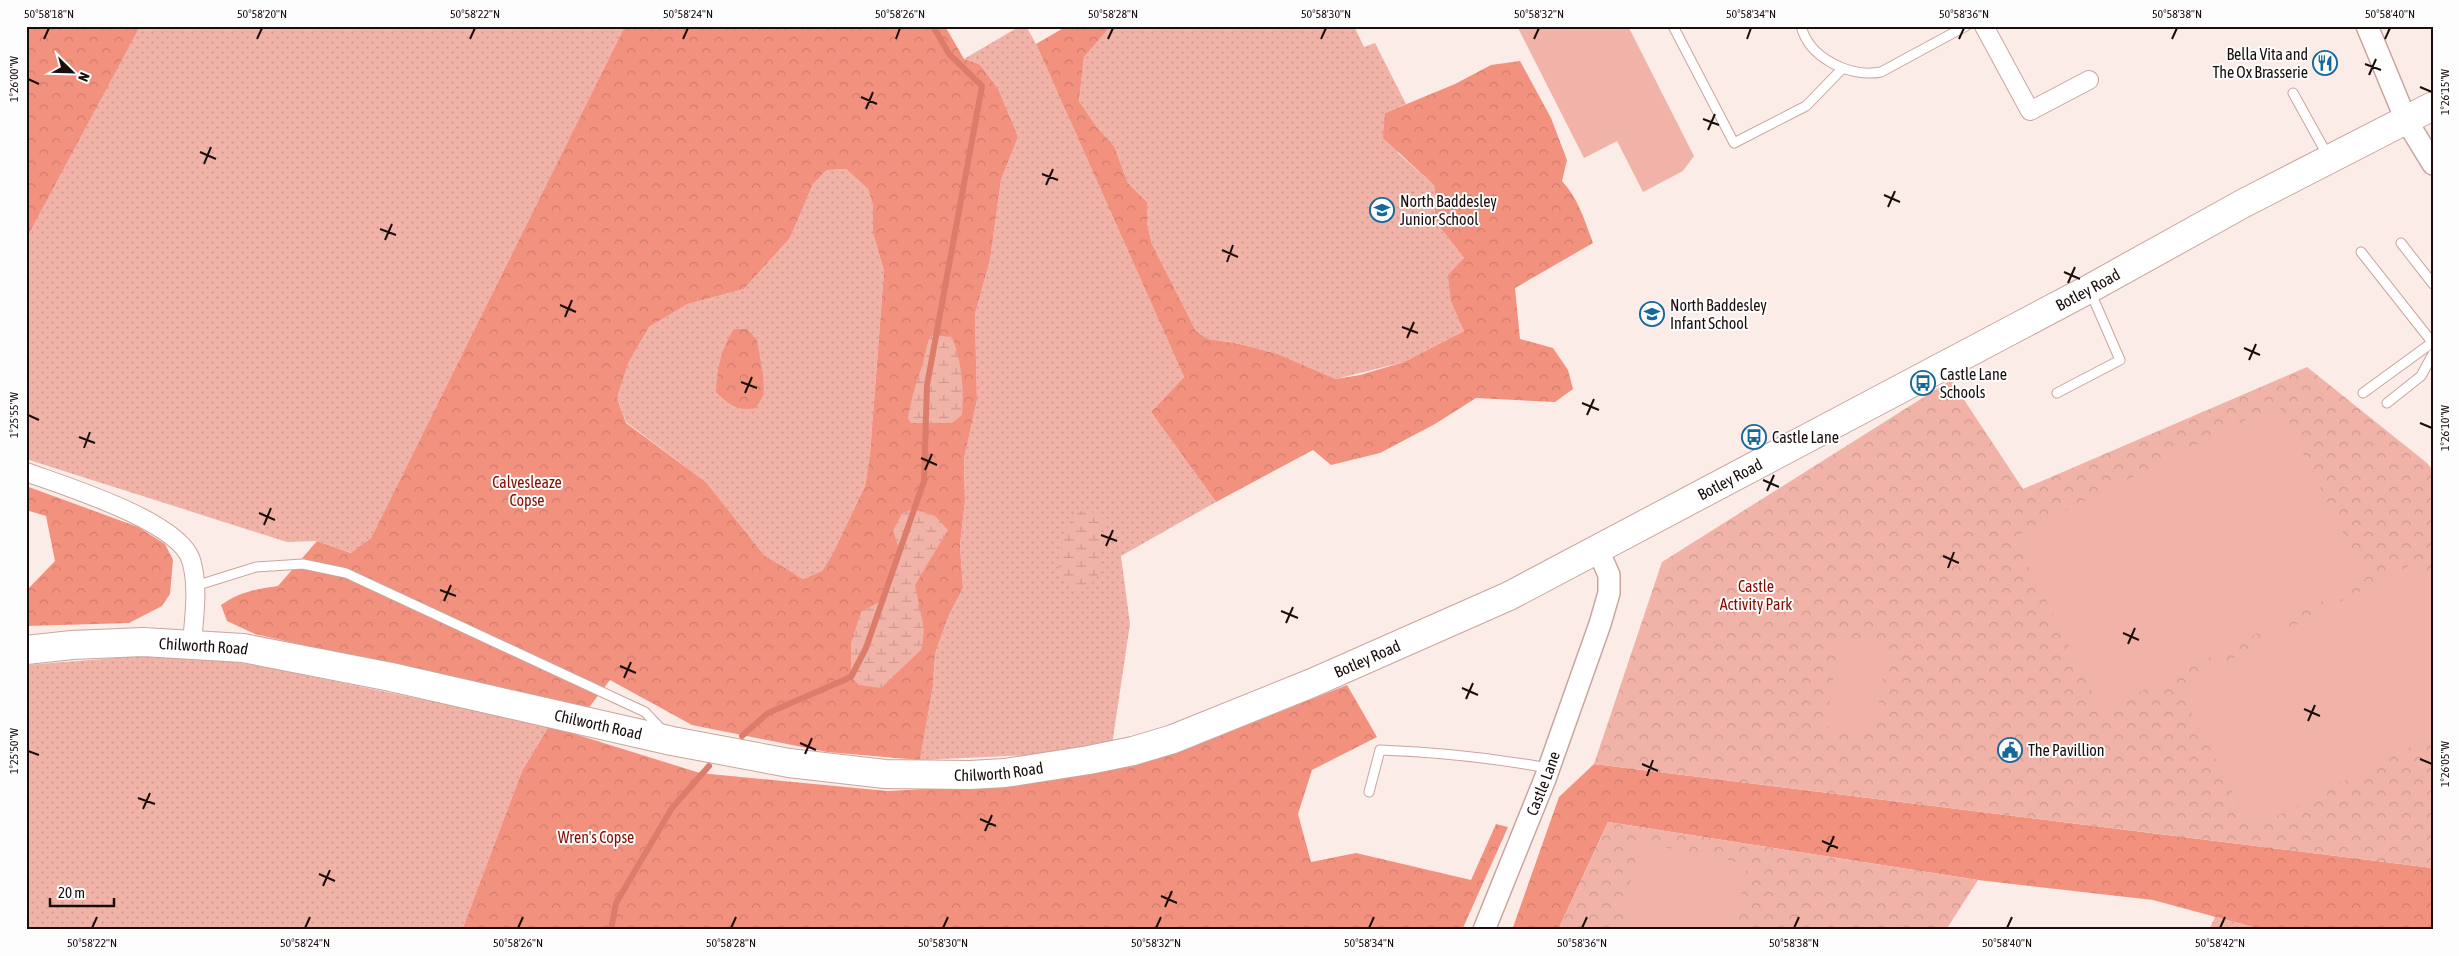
<svg xmlns="http://www.w3.org/2000/svg" width="2459" height="956" font-family="'Asap Condensed',sans-serif">
<defs>
<pattern id="grass-dots" width="8" height="8" patternUnits="userSpaceOnUse" patternTransform="scale(1.25)"><rect width="8" height="8" fill="#f1b3a7"/><path d="M2 2h.1M6 6h.1" fill="none" stroke="#ce998f" stroke-width="1.8" stroke-linecap="round"/></pattern>
<pattern id="forest-crowns" width="20" height="18" patternUnits="userSpaceOnUse" patternTransform="scale(1.25)"><rect width="20" height="18" fill="#f3917f"/><path d="M2 6a3 3 0 1 1 6 0M12 15a3 3 0 1 1 6 0" fill="none" stroke="#d07c6d"/></pattern>
<pattern id="wetland-marsh" width="20" height="14" patternUnits="userSpaceOnUse" patternTransform="scale(1.25)"><rect width="20" height="14" fill="#f1b3a7"/><path d="M1 5h8M5 5V1M11 12h8M15 12V8" fill="none" stroke="#ce998f"/></pattern>
<pattern id="park-crowns" width="20" height="18" patternUnits="userSpaceOnUse" patternTransform="scale(1.25)"><rect width="20" height="18" fill="#f1b3a7"/><path d="M2 6a3 3 0 1 1 6 0M12 15a3 3 0 1 1 6 0" fill="none" stroke="#ce998f"/></pattern>
</defs>
<rect width="100%" height="100%" fill="#fbece8"/>
<path fill="url(#grass-dots)" d="M26,26H625L371,538L352,553L317,541L287,542L26,459Z
M1020,26H1026L1036,44L1184,377L1151,412L1216,502L1121,556L1130,624L1112,745L1050,754L920,760L933,686L935,654L948,617L963,588L960,545L965,501L964,457L977,400L975,314L990,260L1001,180L1018,137L979,64L964,59Z
M1111,26H1354L1364,47L1375,43L1406,104L1385,113L1398,153L1435,186V221L1464,258L1451,302L1464,331L1404,362L1336,379L1278,354L1240,344L1208,339L1196,331L1152,244L1147,223V202L1128,183L1114,146L1096,126L1079,101L1084,57Z
M846,169L868,189L873,205V233L884,271L870,454L865,486L833,553L822,571L803,579L764,555L706,482L626,422L617,398L628,364L649,327L688,304L744,289L790,238L813,184L827,170Z
M167,654L257,665L549,726L522,771L462,930H26V665Z
M2215,917L2264,930H2209Z"/>
<path fill="url(#forest-crowns)" fill-rule="evenodd" d="M26,26H140L26,239Z
M625,26H945L964,59L979,64L998,89L1018,137L1001,180L990,260L975,314L977,400L964,458L965,501L960,545L963,588L948,617L935,654L933,686L920,760L827,752L692,725L610,680L587,710L255,634L227,621L221,605C239,592 256,589 278,586L317,541L351,553L371,538ZM846,169L868,189L873,205V233L884,271L870,454L865,486L833,553L822,571L803,579L764,555L706,482L626,423L617,398L628,364L649,327L688,304L744,289L790,238L813,184L827,170Z
M1067,26H1111L1084,57L1079,101L1096,126L1114,146L1128,183L1147,202V223L1152,244L1196,331L1208,339L1240,344L1278,354L1336,379L1360,375L1404,362L1464,331L1451,302L1448,275L1464,258L1435,221V186L1383,138L1385,113L1455,84L1491,65L1520,61L1551,118L1567,160L1562,181C1578,198 1585,221 1593,243L1515,288L1520,339L1553,348L1568,370L1573,389L1555,402L1476,398L1435,424L1380,453L1331,465L1313,450L1216,502L1151,412L1184,377L1036,44Z
M734,329H747L757,340L763,374L764,394L756,408C738,412 728,404 716,392C717,368 721,349 734,329Z
M26,486L138,527L165,544L173,560L170,594L162,606L129,623L26,626V591L55,561L46,516L26,510Z
M1347,685L1377,737L1312,770L1298,814L1311,862L1356,853L1471,880L1496,824L1508,827L1462,930H462L522,771L549,726L700,773L887,791L1021,784L1134,766L1214,738Z
M1594,764L2433,868V930H2264L2153,900L1978,880L1608,822L1558,930H1512L1559,797Z"/>
<path fill="url(#wetland-marsh)" d="M931,335L952,337C962,363 964,388 962,415L952,423H911L908,418C911,399 916,384 922,366C926,356 925,346 931,335Z
M914,509L935,516L948,530L915,585L924,629L922,649L881,688L859,685L851,677V643L861,612L883,600L900,551L893,531L902,513Z
M1081,511L1097,513L1104,520L1101,566L1096,579L1084,590H1074L1060,579C1057,557 1061,524 1081,511Z"/>
<path fill="url(#park-crowns)" d="M2307,367L2427,463L2433,470V868L1594,764L1662,562L1951,380L2023,489Z
M1608,822L1978,880L1946,930H1558Z"/>
<path fill="#f1b3a7" d="M1517,26H1628L1694,156L1683,171L1643,192L1617,141L1584,158Z
M2278,404L2366,579L2102,711L2014,537Z
M2420,560L2433,585V735L2252,829L2178,687Z
M1840,637L1888,645L1874,732L1826,726Z
M1639,842L1747,864L1734,930H1621Z"/>
<g fill="none" stroke-linecap="round" stroke-linejoin="round">
<path stroke="#dc7c6b" stroke-width="6" d="M742,736L768,713L851,677L866,648L924,481L927,385L982,86L949,54L933,26
M611,930L616,903L672,808L709,766"/>
<defs>
<path id="service" d="M1673,26L1734,143L1806,106L1843,68
M1801,26C1809,58 1850,78 1881,72L1966,26
M2293,93L2328,156
M2401,243L2433,284
M2361,252L2432,342
M2057,393L2120,360L2090,291
M2363,393L2433,342
M2387,403L2421,376L2433,354
M195,586L256,567L303,564L346,573L645,712L664,732
M1369,792L1380,750C1436,752 1493,758 1548,768"/>
<path id="minor" d="M1984,26L2030,111L2089,80
M26,472C64,486 179,521 191,560C199,586 194,617 192,644"/>
<g id="tertiary">
<path d="M2367,26L2406,120L2433,164"/>
<path id="s1" d="M1484,930L1545,779L1600,624L1609,593V575L1598,550"/>
</g>
<g id="primary">
<path id="s2" d="M26,650L72,645L143,642L243,648L391,677L672,741L789,763L885,774L970,775L1005,773L1089,760L1133,751L1173,739L1312,683L1509,596L2089,289L2244,203L2433,106"/>
</g>
</defs>
<use href="#service" stroke="#c9a59e" stroke-width="11"/>
<use href="#minor" stroke="#c9a59e" stroke-width="20"/>
<use href="#tertiary" stroke="#c9a59e" stroke-width="24"/>
<use href="#primary" stroke="#c9a59e" stroke-width="30"/>
<use href="#service" stroke="#fff" stroke-width="9"/>
<use href="#minor" stroke="#fff" stroke-width="18"/>
<use href="#tertiary" stroke="#fff" stroke-width="21"/>
<use href="#primary" stroke="#fff" stroke-width="28"/>
</g>
<path fill="none" stroke="#1a0e0c" stroke-width="2" d="M44,39L49,28M257,39L262,28M470,39L475,28M683,39L688,28M896,39L900,28M1108,39L1113,28M1321,39L1326,28M1534,39L1539,28M1747,39L1751,28M1959,39L1964,28M2172,39L2177,28M2385,39L2390,28M2365,64L2381,70M2369,75L2376,59M28,79L39,84M2420,87L2432,92M861,97L877,104M866,109L873,92M1703,119L1719,125M1708,130L1715,114M200,152L216,159M204,164L211,147M1042,174L1058,180M1046,185L1053,169M1884,195L1900,202M1888,207L1895,191M380,229L396,235M385,240L392,224M1222,250L1238,257M1227,262L1233,245M2064,272L2080,279M2068,283L2075,267M560,305L576,312M565,317L572,300M1402,327L1418,333M1407,338L1414,322M2244,348L2260,355M2249,360L2256,344M741,382L757,388M745,393L752,377M1582,403L1599,410M28,415L39,420M1587,415L1594,399M2420,423L2432,428M79,437L95,443M84,448L90,432M921,458L937,465M925,470L932,454M1763,480L1779,487M1767,491L1774,475M259,513L275,520M264,525L271,508M1101,535L1117,541M1106,546L1113,530M1943,556L1959,563M1948,568L1954,552M440,590L456,596M444,601L451,585M1281,611L1298,618M1286,623L1293,607M2123,633L2139,640M2128,644L2135,628M620,666L636,673M624,678L631,662M1462,688L1478,695M1466,699L1473,683M2304,709L2320,716M2308,721L2315,705M800,743L816,750M28,751L39,755M805,754L812,738M2420,759L2432,764M1642,764L1658,771M1647,776L1653,760M138,798L155,804M143,809L150,793M980,819L996,826M985,831L992,815M1822,841L1838,848M1827,852L1834,836M319,874L335,881M323,886L330,870M1161,896L1177,903M1165,907L1172,891M92,928L97,917M305,928L310,917M518,928L523,917M731,928L736,917M943,928L948,917M1156,928L1161,917M1369,928L1374,917M1582,928L1587,917M1794,928L1799,917M2007,928L2012,917M2220,928L2225,917"/>
<defs>
<symbol id="restaurant-ring" viewBox="-11 -11 22 22"><circle r="9.5" fill="#fdfdfd" stroke="#16689a" stroke-width="1.5"/><path d="M-5-6h1v4h1v-4h1v4h1v-4h1v5L-1.5 .5V6h-2V.5L-5-1ZM5-6V6H3V1.5H1.5Q1.5-4 5-6Z" fill="#16689a"/></symbol>
<symbol id="school-ring" viewBox="-11 -11 22 22"><circle r="9.5" fill="#fdfdfd" stroke="#16689a" stroke-width="1.5"/><path d="M0-5L7-2L0 1L-7-2ZM-4 1L0 2.5L4 1V4Q0 6-4 4Z" fill="#16689a"/></symbol>
<symbol id="bus-ring" viewBox="-11 -11 22 22"><circle r="9.5" fill="#fdfdfd" stroke="#16689a" stroke-width="1.5"/><path d="M-5-6H5V4H4V6H2V4H-2V6H-4V4H-5ZM-3.5-4V0h7V-4ZM-3.5 1.2v1.5H-2V1.2ZM2 1.2v1.5H3.5V1.2Z" fill="#16689a"/></symbol>
<symbol id="civic-ring" viewBox="-11 -11 22 22"><circle r="9.5" fill="#fdfdfd" stroke="#16689a" stroke-width="1.5"/><path d="M-.6-6.5H3V-4.5H.6V-3L4-1V1h2V6H-6V1h2V-1L-.6-3ZM-1.2 2.5V6h2.4V2.5Z" fill="#16689a"/></symbol>
</defs>
<g fill-rule="evenodd">
<use href="#restaurant-ring" x="2311" y="49" width="28" height="28"/>
<use href="#school-ring" x="1368" y="196" width="28" height="28"/>
<use href="#school-ring" x="1638" y="300" width="28" height="28"/>
<use href="#bus-ring" x="1909" y="369" width="28" height="28"/>
<use href="#bus-ring" x="1740" y="423" width="28" height="28"/>
<use href="#civic-ring" x="1996" y="736" width="28" height="28"/>
</g>
<g text-anchor="middle" dominant-baseline="central" stroke-width="4" stroke-linejoin="round" paint-order="stroke">
<g font-size="16" fill="#1a0e0c" stroke="#fdfdfd" text-anchor="start">
<text x="2308" y="54" text-anchor="end">Bella Vita and<tspan x="2308" dy="18">The Ox Brasserie</tspan></text>
<text x="1400" y="201">North Baddesley<tspan x="1400" dy="18">Junior School</tspan></text>
<text x="1670" y="305">North Baddesley<tspan x="1670" dy="18">Infant School</tspan></text>
<text x="1940" y="374">Castle Lane<tspan x="1940" dy="18">Schools</tspan></text>
<text x="1772" y="437">Castle Lane</text>
<text x="2028" y="750">The Pavillion</text>
</g>
<g font-size="16" fill="#1a0e0c" stroke="#fdfdfd">
<text stroke="none"><textPath href="#s2" startOffset="2184">Botley Road</textPath></text>
<text stroke="none"><textPath href="#s2" startOffset="1779">Botley Road</textPath></text>
<text stroke="none"><textPath href="#s2" startOffset="178">Chilworth Road</textPath></text>
<text stroke="none"><textPath href="#s2" startOffset="1374">Botley Road</textPath></text>
<text stroke="none"><textPath href="#s2" startOffset="581">Chilworth Road</textPath></text>
<text stroke="none"><textPath href="#s2" startOffset="986">Chilworth Road</textPath></text>
<text stroke="none"><textPath href="#s1" startOffset="158">Castle Lane</textPath></text>
</g>
<g font-size="16" fill="#830c00" stroke="#fdfdfd">
<text x="527" y="482">Calvesleaze<tspan x="527" dy="18">Copse</tspan></text>
<text x="1756" y="586">Castle<tspan x="1756" dy="18">Activity Park</tspan></text>
<text x="596" y="837">Wren's Copse</text>
</g>
</g>
<rect width="2459" height="956" fill="none" stroke="#fdfdfd" stroke-width="55"/>
<g transform="translate(72 72) rotate(113)" stroke="#fdfdfd" stroke-width="4" paint-order="stroke">
<path d="M0-4L9 19L0 12L-9 19Z" fill="#1a0e0c"/>
<text y="-8" font-size="14" font-weight="bold" text-anchor="middle" fill="#1a0e0c">N</text>
</g>
<path d="M50 898v8h64v-8" fill="none" stroke="#1a0e0c" stroke-width="2.5"/>
<text x="58" y="898" font-size="15" fill="#1a0e0c" stroke="#fdfdfd" stroke-width="4" paint-order="stroke">20 m</text>
<rect x="28" y="28" width="2404" height="900" fill="none" stroke="#1a0e0c" stroke-width="2"/>
<g font-size="12" text-anchor="middle" fill="#1a0e0c">
<text x="49" y="18">50°58'18"N</text>
<text x="262" y="18">50°58'20"N</text>
<text x="475" y="18">50°58'22"N</text>
<text x="688" y="18">50°58'24"N</text>
<text x="900" y="18">50°58'26"N</text>
<text x="1113" y="18">50°58'28"N</text>
<text x="1326" y="18">50°58'30"N</text>
<text x="1539" y="18">50°58'32"N</text>
<text x="1751" y="18">50°58'34"N</text>
<text x="1964" y="18">50°58'36"N</text>
<text x="2177" y="18">50°58'38"N</text>
<text x="2390" y="18">50°58'40"N</text>
<text transform="translate(14 79) rotate(-90)" y="4">1°26'00"W</text>
<text transform="translate(2445 92) rotate(-90)" y="4">1°26'15"W</text>
<text transform="translate(14 415) rotate(-90)" y="4">1°25'55"W</text>
<text transform="translate(2445 428) rotate(-90)" y="4">1°26'10"W</text>
<text transform="translate(14 751) rotate(-90)" y="4">1°25'50"W</text>
<text transform="translate(2445 764) rotate(-90)" y="4">1°26'05"W</text>
<text x="92" y="947">50°58'22"N</text>
<text x="305" y="947">50°58'24"N</text>
<text x="518" y="947">50°58'26"N</text>
<text x="731" y="947">50°58'28"N</text>
<text x="943" y="947">50°58'30"N</text>
<text x="1156" y="947">50°58'32"N</text>
<text x="1369" y="947">50°58'34"N</text>
<text x="1582" y="947">50°58'36"N</text>
<text x="1794" y="947">50°58'38"N</text>
<text x="2007" y="947">50°58'40"N</text>
<text x="2220" y="947">50°58'42"N</text>
</g>
</svg>
